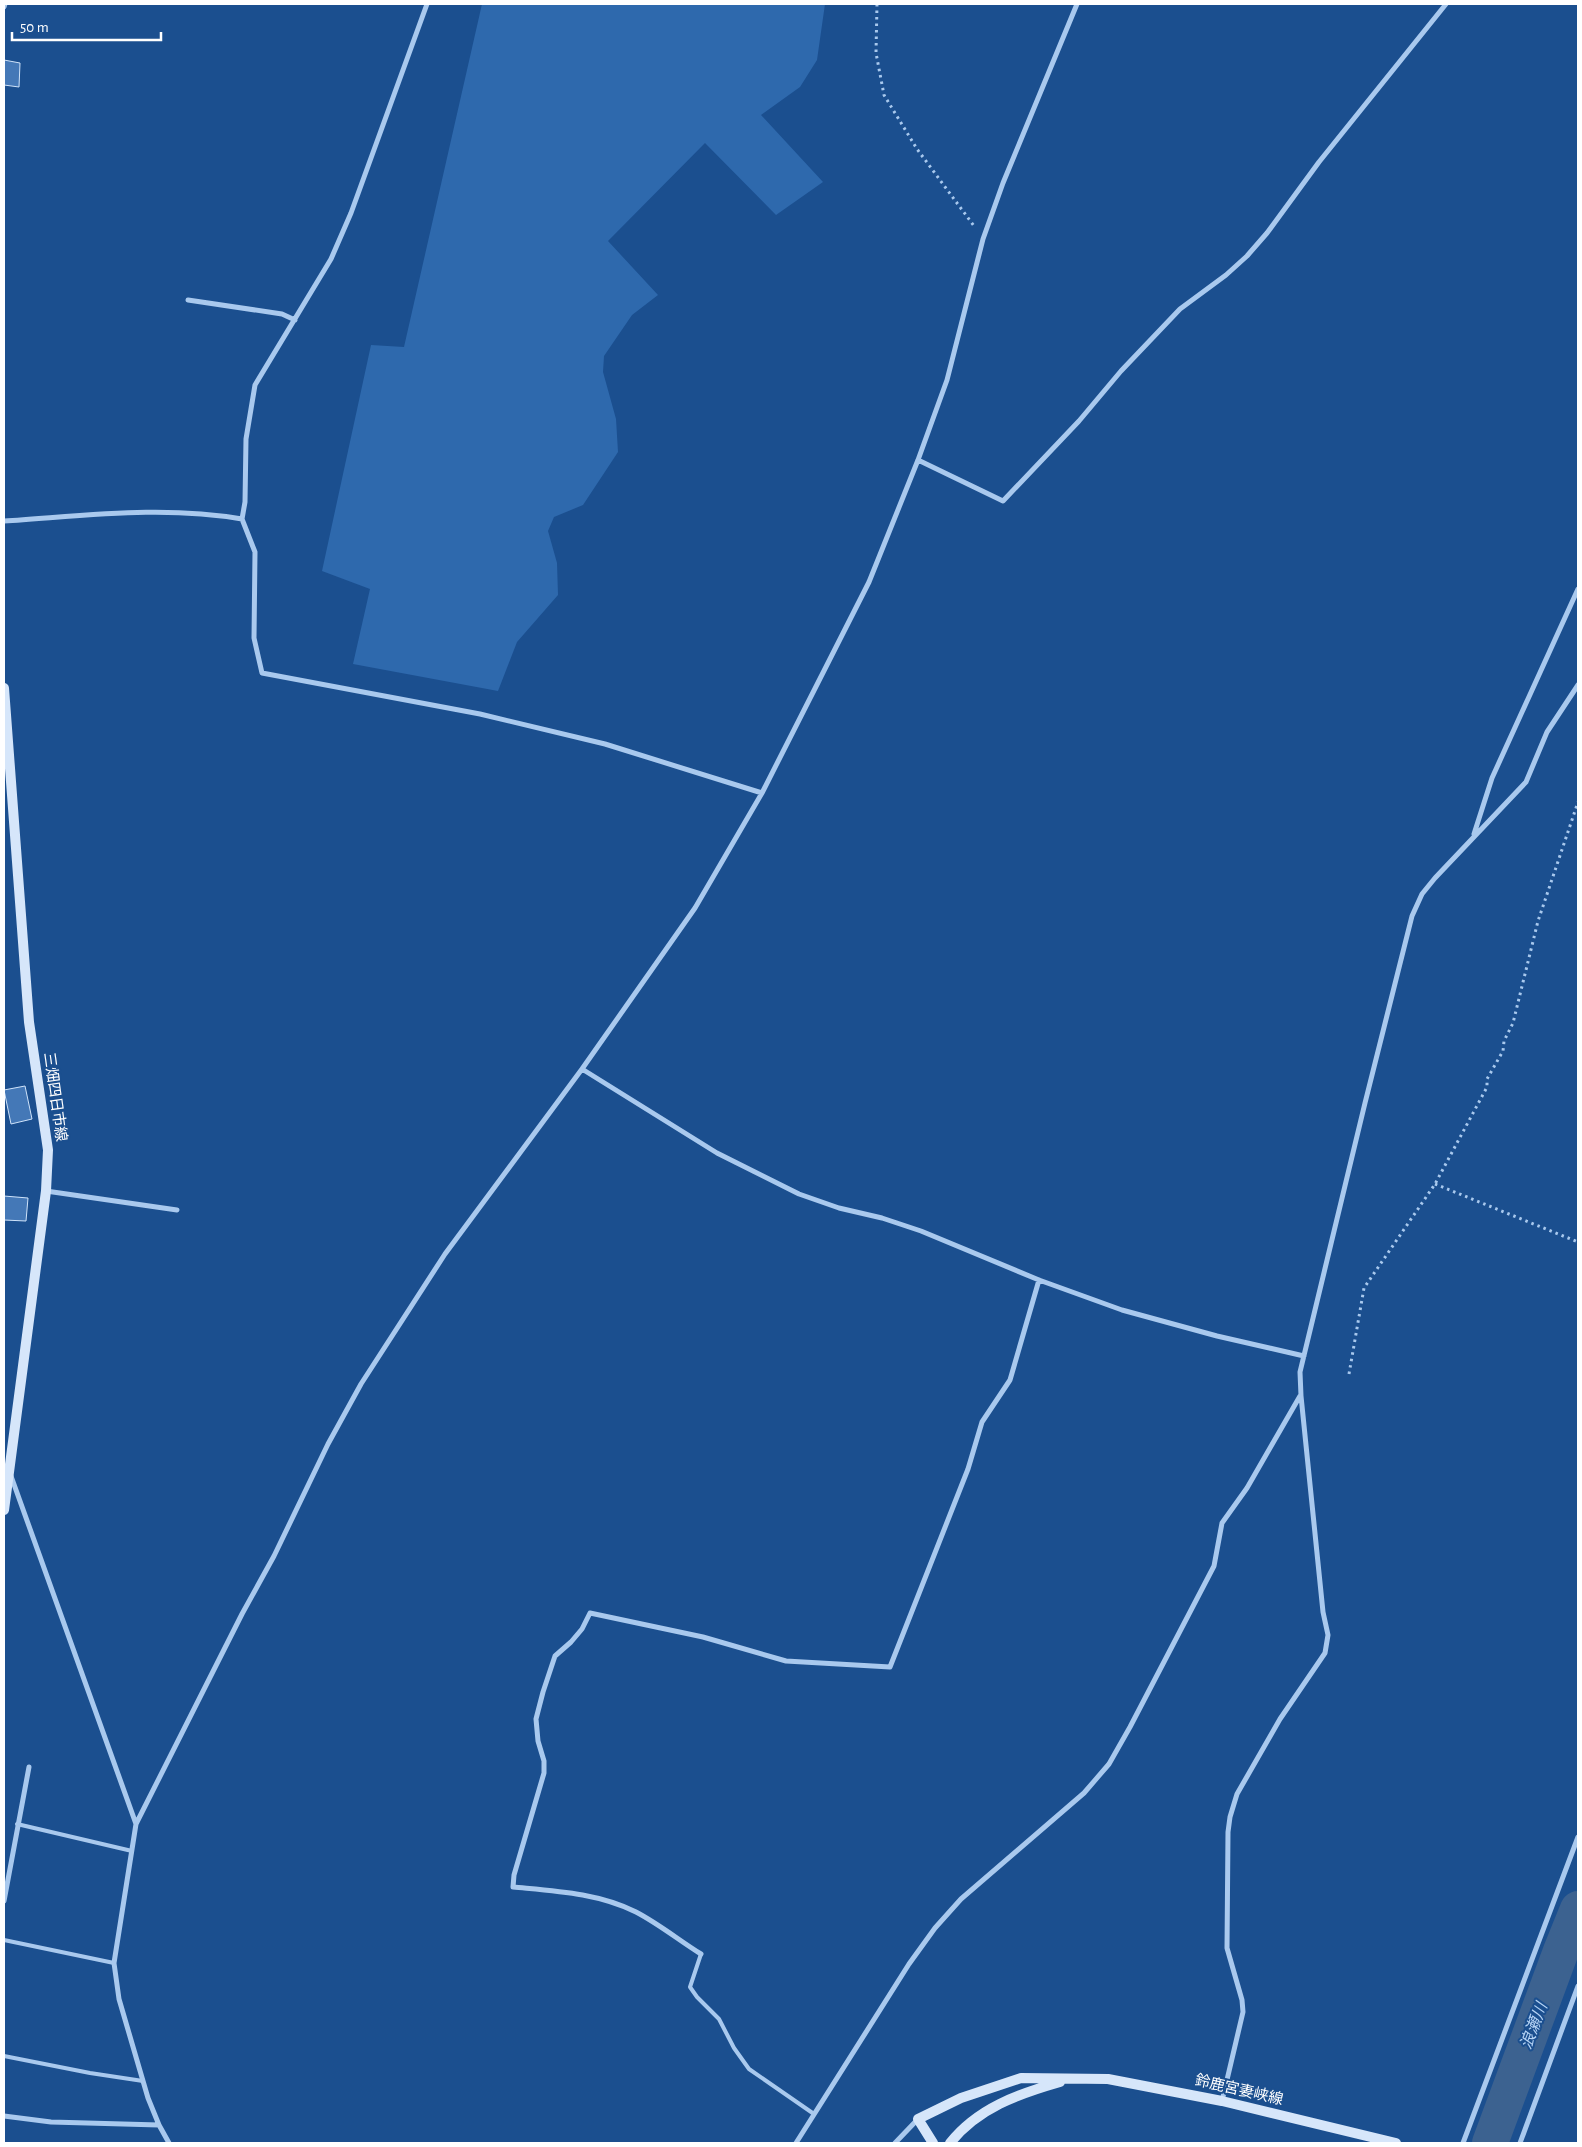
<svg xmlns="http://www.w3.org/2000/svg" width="1582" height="2147" font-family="'Alegreya Sans','Noto Sans JP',sans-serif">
<rect width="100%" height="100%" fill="#1b4f8f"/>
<path fill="#2e69ad" d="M482,4H825L817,60L800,87L761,115L823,182L776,215L705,143L608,241L658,295L632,315L604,356L603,372L616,419L618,452L583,505L554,517L548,531L557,563L558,595L517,642L498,691L353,664L370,589L322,571L371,345L404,347Z"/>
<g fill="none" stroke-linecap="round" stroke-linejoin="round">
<path stroke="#3c6290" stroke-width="36" d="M1490,2143L1561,1951L1578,1909"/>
</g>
<path fill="#4478b7" stroke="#cfe3fa" d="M4,60L20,63L19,87L4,85Z
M25,1086L32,1119L11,1124L4,1090Z
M4,1196L28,1198L26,1221L4,1220Z"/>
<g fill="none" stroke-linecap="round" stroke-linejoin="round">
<path stroke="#a9c9ee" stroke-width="3" stroke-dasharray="2.5 4" stroke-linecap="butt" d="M877,4L876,53L884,95L917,149L974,226
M1435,1184L1578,1242
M1349,1374L1364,1288L1435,1184L1487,1087V1079L1503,1051L1504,1041L1513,1023L1538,921L1578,802"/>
<path stroke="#a9c9ee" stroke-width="4" d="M17,1824L132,1851
M4,1940L114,1963
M701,1954L690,1987L697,1997L719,2019L734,2048L749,2069L814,2114
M4,2056L90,2073L143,2081"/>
<path stroke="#a9c9ee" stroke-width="5" d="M427,4L351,213L331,259L255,385L246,439L245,502L242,519L255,552L254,638L262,673L480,714L605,744L762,793
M4,7L5,4
M188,300L282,314L295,320
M918,460L1003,501L1079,421L1121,371L1180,309L1226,275L1247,256L1267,233L1319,162L1446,4
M4,521C83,516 163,505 242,519
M1474,834L1492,778L1578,589
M582,1069L717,1153L799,1194L839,1208L882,1218L921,1231L1039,1280L1122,1310L1217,1336L1304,1356
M46,1191L177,1210
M11,1476L136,1824
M4,1901L29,1767
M701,1954C680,1941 659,1924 636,1912C598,1893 555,1891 513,1887L514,1875L544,1773V1761L538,1741L536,1719L543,1692L555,1656L571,1642L582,1629L590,1613L703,1637L786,1661L890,1667L968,1469L982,1422L1010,1380L1039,1280
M1222,2101L1243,2012L1242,2000L1227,1948L1228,1832L1230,1817L1237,1794L1280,1719L1325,1653L1328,1635L1323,1612L1301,1396L1300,1372L1365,1103L1412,916L1422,894L1435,878L1526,782L1547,732L1578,685
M4,2116L51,2122L159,2125
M169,2143L159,2125L148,2098L119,1999L114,1963L136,1824L242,1614L274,1556L328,1444L361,1384L445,1254L582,1069L695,908L762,793L869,582L918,460L947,380L983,239L1003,183L1077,4
M796,2143L909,1964L935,1928L961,1899L1084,1793L1109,1764L1130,1727L1214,1566L1222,1523L1247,1488L1300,1396
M895,2143L918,2119
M1463,2143L1578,1837
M1520,2143L1578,1986"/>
<path stroke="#d6e6fa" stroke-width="10" d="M4,688L29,1022L48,1150L46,1191L4,1510
M933,2143L918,2119L961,2098L1021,2078L1108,2079L1222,2101L1396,2143
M950,2143C978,2108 1018,2094 1060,2082"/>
</g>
<g text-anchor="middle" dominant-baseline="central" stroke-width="4" stroke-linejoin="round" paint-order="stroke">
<g font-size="15" fill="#fff" stroke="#1b4f8f">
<text transform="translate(55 1097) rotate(82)">三畑四日市線</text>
<text transform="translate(1239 2090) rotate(13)">鈴鹿宮妻峡線</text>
</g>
<g font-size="16" font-style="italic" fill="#b5d3f5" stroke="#1b4f8f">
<text transform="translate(1534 2026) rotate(-69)">浪瀬川</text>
</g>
</g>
<rect width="1582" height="2147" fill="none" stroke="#ffffff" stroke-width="10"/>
<path d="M12 32v8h149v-8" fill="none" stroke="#ffffff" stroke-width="2.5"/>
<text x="20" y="32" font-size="15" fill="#ffffff" stroke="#1b4f8f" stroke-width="4" paint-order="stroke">50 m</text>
</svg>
